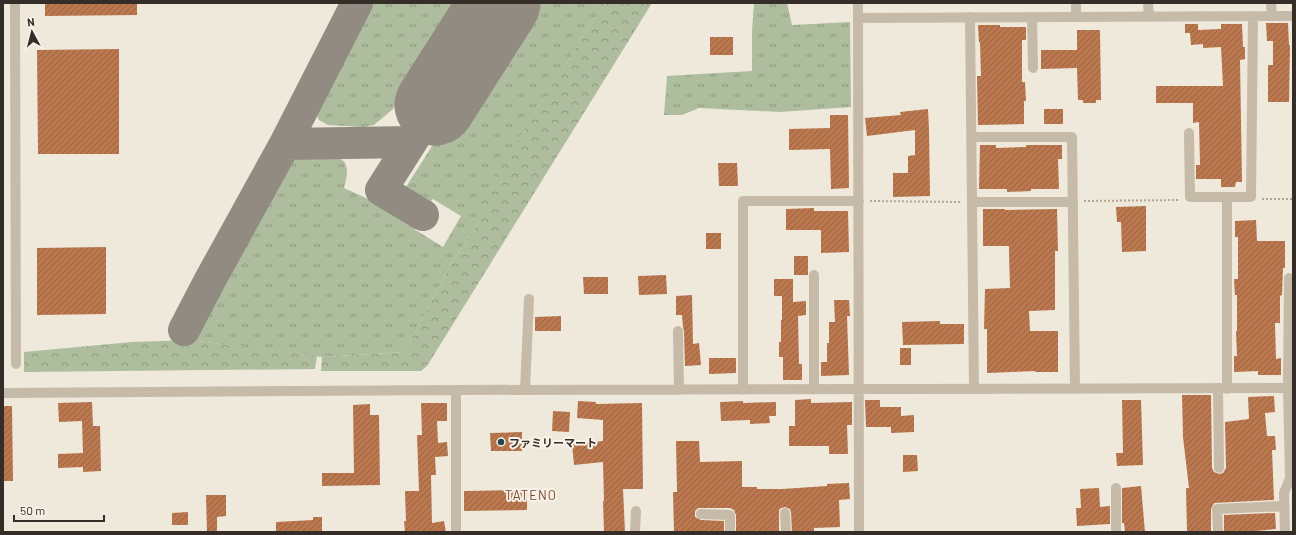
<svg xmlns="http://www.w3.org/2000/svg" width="1296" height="535" font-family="Barlow,'Noto Sans JP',sans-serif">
<defs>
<pattern id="grass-tufts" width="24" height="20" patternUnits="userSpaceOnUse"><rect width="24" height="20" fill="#aebd9d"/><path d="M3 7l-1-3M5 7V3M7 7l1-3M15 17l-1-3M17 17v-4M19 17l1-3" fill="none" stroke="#8e9a80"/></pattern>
<pattern id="forest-crowns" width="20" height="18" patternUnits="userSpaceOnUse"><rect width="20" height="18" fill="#aebd9d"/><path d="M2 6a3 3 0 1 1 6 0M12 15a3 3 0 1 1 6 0" fill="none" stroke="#8e9a80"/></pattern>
<pattern id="building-hatch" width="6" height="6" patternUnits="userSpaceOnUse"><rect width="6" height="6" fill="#bb774e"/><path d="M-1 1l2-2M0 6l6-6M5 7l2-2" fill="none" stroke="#996241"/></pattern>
</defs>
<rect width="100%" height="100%" fill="#efe9dc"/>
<path fill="url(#grass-tufts)" d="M365,3H453V9L450,18L393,109L374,125L363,127L328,125L319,120L315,112V100Z
M523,3H605L480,200V220L451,264L405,352L322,357L190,340L273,181C279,173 284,166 292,161C302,154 338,152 345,163C349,171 346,180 344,188L390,209L417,225L414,229L443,247L461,216L433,199L431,201L406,187Z
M754,3H787L792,25L850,22L851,107L780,112L699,108L682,115H664L667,76L752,71V31Z"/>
<path fill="url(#forest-crowns)" d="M605,3H652L427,366L421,371H321L322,357L405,352L451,264L480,220L479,200Z
M190,340L317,356L315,369L24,372V352L132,342Z"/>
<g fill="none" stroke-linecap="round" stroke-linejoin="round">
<path stroke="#928b82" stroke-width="32" d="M285,144L411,142
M423,215L381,190L435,105
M184,330L210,280L285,144L357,3"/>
<path stroke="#928b82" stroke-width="81" d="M435,105L500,3"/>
</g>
<path fill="url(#building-hatch)" d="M45,3H137V15L45,16Z
M1266,23H1288L1289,45H1290L1289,102H1268V65H1273V41H1267Z
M1185,24H1198V30L1221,29V24H1242L1243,47H1245V59L1240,60L1242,182H1236L1235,187H1221V179H1196V165H1200L1199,122L1193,123V103H1156V86H1223L1221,47L1203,48V44L1191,45L1190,33H1185Z
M978,25H1000V27H1026V40H1022V82H1025L1026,101H1024V124L978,125L977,76H981L980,42L979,43Z
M1077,30H1100L1101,100H1096V103H1083V100H1078L1077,68L1041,69V50H1077Z
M710,37H733V55H710Z
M119,49V154H38L37,50Z
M928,109L929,129L930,196L893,197V173H908V156L915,155V130L867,136L865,118L901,115L900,112Z
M1044,109H1063V124H1044Z
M830,115H848L849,188L831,189L830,149L789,150V129L830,128Z
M980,145H996V148L1026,147V145H1062V159H1058L1059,189H1031V191L1007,192V189H979Z
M718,163H737L738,186H719Z
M1146,206V251L1122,252L1121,222H1117L1116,207Z
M814,208V211H848L849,252L821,253V230H786V209Z
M983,209H1005V210L1057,209L1058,251H1055V310L1029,311L1030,331H1058V372H1035V371L987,373V329H984L985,289L1010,288L1009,253V246H983Z
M1256,220L1257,241H1285V268H1283L1282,295L1280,296V323H1275L1276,359L1281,358V375H1258V371L1234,372V356H1237L1236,331H1237V295H1235L1234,279H1238V237H1235V221Z
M706,233H721V249H706Z
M106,247V314L37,315V248Z
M794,256H808V275H794Z
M666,275L667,294L639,295L638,276Z
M583,277H608V294H584Z
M774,279H793V302L806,301V315L798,316L799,364H802V380H783V357H779V342H781V320H782V296H774Z
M692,295L693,344L699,343L701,365L685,366L684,331L683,327L682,315H676V296Z
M834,300H849L850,316H847L849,375L821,376V362H827V343H829V322H835Z
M561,316V331H535V317Z
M940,321V324H964V344L903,345L902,322Z
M900,348H911V365H900Z
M709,358H736V373L709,374Z
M1182,395H1211L1212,468L1214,472L1219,474L1223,473L1226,468L1225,422L1249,419L1248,397L1274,396L1275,412L1265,413L1267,436H1275L1276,450H1272L1274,500L1214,503L1211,509V532H1187L1186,488H1189L1183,437Z
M811,399V403L852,402V425H847L848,454H829V446H789V426H795V400Z
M865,400H880V407H901V416L914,415V432L891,433V427H866Z
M1122,400H1141L1143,465L1117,466L1116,453H1123Z
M578,401L596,402V404L642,403L643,489H623L625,532H604L603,501H604L603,462L574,465L572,444L603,441V420L577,418Z
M743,401V403L776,402V416H769L770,423L750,424V420L721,421L720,402Z
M92,402L93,426H100L101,471L83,472V467L58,468V454L83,453L82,421L59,422L58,403Z
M421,403H447V421H437L438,443L447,442L448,456L435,457L436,475H431L432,523L444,521L446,532H405L404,521H406L405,491H419L417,435H422Z
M370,404V415H379L380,485L322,486V473H354L353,405Z
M3,406H12L13,481H3Z
M553,411L570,412L569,432L552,431Z
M522,432V451H491L490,433Z
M676,441H699L700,462L742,461V487H757V489H782L827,486V484L849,483L850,499L839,500L840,527L814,528V532H792L791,512L790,509L785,507L781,508L779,510V532H736V515L734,510L730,508H698L695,511V517L701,520L724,521V532H674L673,492H677Z
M903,455H917L918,471L903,472Z
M1141,486L1145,532H1125L1124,523H1122V488Z
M1099,488L1100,507L1110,506V524L1077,526L1076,508H1081L1080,489Z
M527,490V510L464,511V491Z
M206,495H226V516L217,517V532H207Z
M188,512V525H172V513Z
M1275,513L1276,529L1244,532H1224V515Z
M313,517H322V532H276V522L313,520Z"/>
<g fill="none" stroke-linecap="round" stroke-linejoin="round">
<path stroke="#b2a493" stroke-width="2" stroke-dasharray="2 2" stroke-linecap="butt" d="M1262,199H1293
M870,201L961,202
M1084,201L1179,200"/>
<path stroke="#c6baa9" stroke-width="10" d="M15,3L16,364
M858,3L859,532
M1076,3V17
M1148,3L1149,17
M1271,3L1272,16
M970,17L974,389
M1032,17L1033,68
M858,18L1293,16
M1189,133L1190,197H1251L1253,16
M971,137H1072L1075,389
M1227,197V389
M972,202H1073
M814,275V389
M678,331L679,390
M1218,388L1219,468
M456,390V532
M525,390L529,299
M743,390V201H859
M3,393L456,390L1293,388
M1116,488V532
M785,513L786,532
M701,514L730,515V532
M635,532L636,511
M1218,532L1217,509L1284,506
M1285,532L1284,493L1290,478L1288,388L1289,278"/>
</g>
<circle fill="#214852" stroke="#f8f2e8" stroke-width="1.5" cx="501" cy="442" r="4"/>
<g text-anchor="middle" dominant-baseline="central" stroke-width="4" stroke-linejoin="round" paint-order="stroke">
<g font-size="11" font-weight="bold" fill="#342d28" stroke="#f8f2e8" text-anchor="start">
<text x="509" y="442">ファミリーマート</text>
</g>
<g font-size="13" letter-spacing="1" fill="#7c4728" stroke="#f8f2e8">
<text x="531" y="495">TATENO</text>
</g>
</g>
<rect width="1296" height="535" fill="none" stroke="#342d28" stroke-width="8"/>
<g transform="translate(32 32) rotate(353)" stroke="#f8f2e8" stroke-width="3" paint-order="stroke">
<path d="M0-3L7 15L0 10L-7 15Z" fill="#342d28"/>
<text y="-6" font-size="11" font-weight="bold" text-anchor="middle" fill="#342d28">N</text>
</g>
<path d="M14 515v6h90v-6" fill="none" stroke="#342d28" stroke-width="2"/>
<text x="20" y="515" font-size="12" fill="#342d28" stroke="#f8f2e8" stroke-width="3" paint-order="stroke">50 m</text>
</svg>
